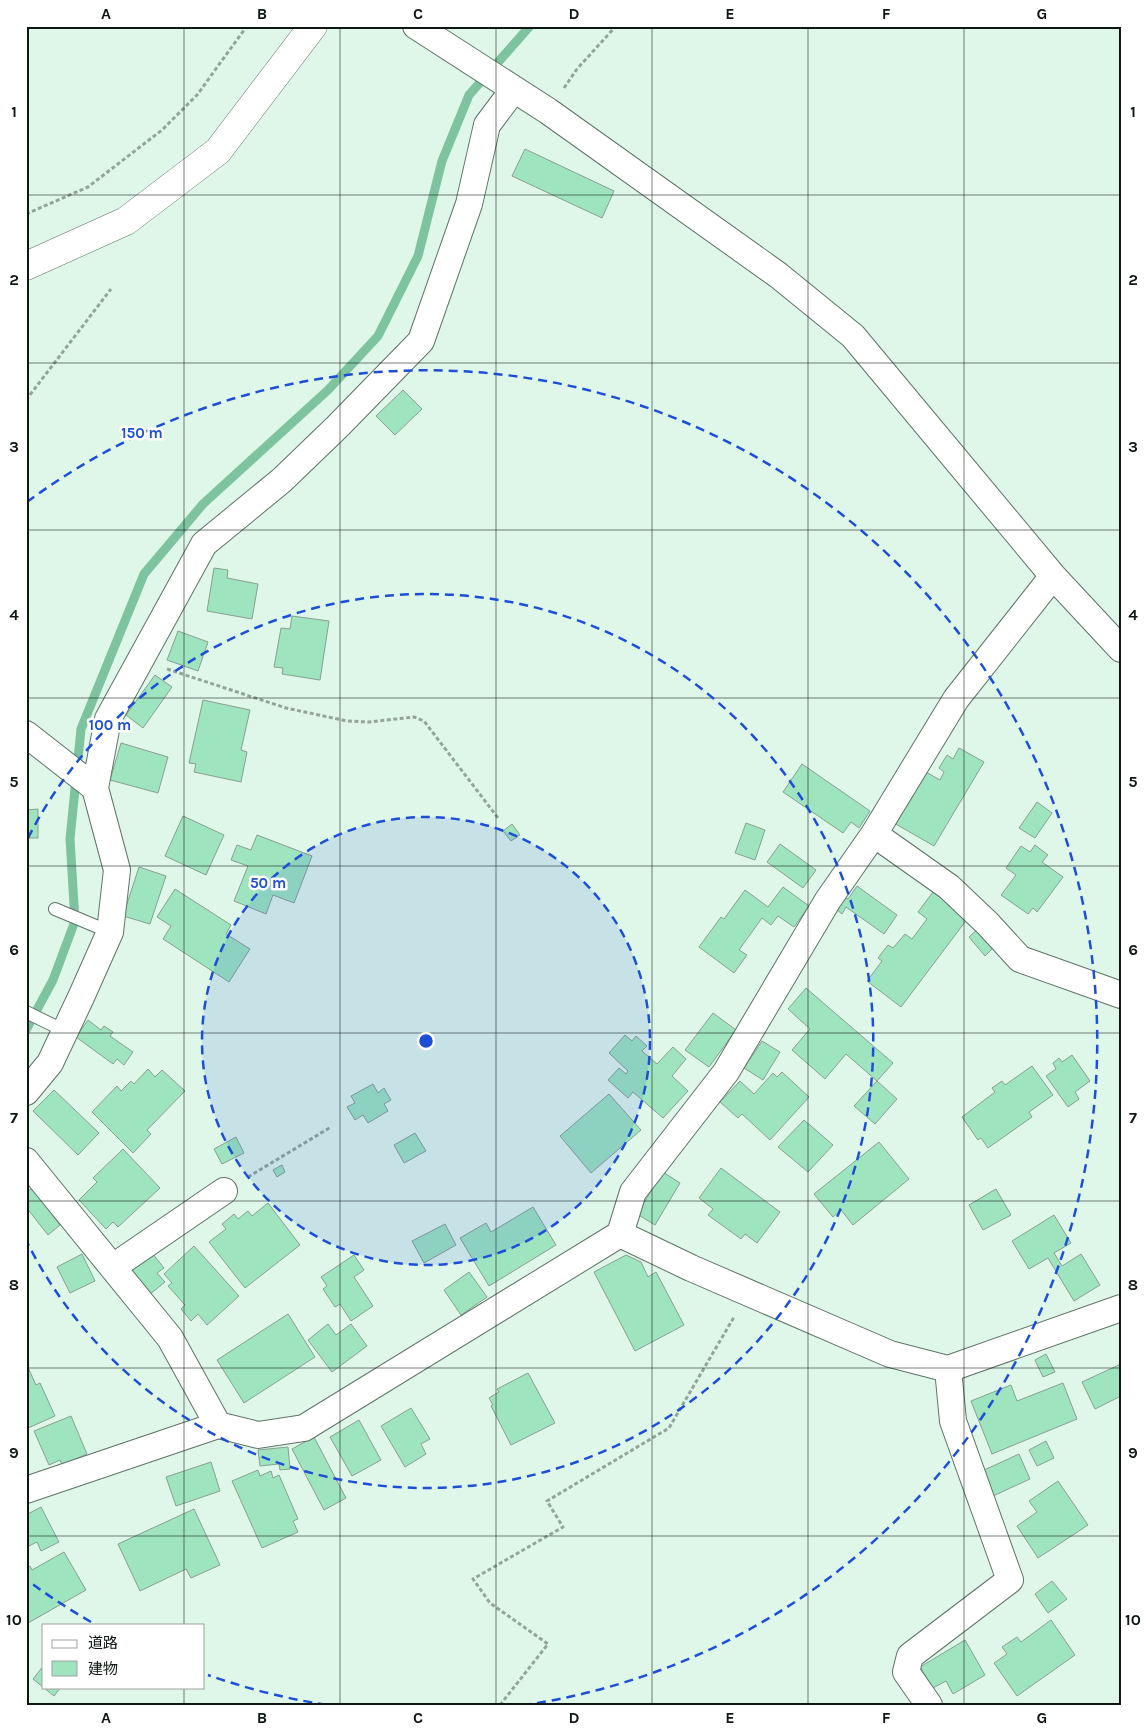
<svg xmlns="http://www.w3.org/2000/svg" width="1147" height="1731" font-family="Karla,'Noto Sans JP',sans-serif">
<rect width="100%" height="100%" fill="#dff7e9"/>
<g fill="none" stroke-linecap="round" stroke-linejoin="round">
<path stroke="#7dc39f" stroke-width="9" d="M26,1030L53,980L75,921L70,839L81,729L144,574L203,504L328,390L378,336L418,256L442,161L469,95L530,26"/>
</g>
<path fill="#9de4bf" stroke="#899f92" d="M525,149L614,191L602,218L512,176Z
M403,390L422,409L395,435L376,416Z
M214,568L228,570L227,578L258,584L252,619L207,611Z
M292,616L329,621L320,680L282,674L283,668L274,667L281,628L290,629Z
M178,631L208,642L198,671L167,660Z
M155,675L172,687L143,728L126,715Z
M203,700L250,710L241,750L247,752L241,782L194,772L196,764L189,763Z
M121,743L168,757L158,793L110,780Z
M959,748L984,762L934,846L894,823L926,772L940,780L944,772L939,768L947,755L953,759Z
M802,764L870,811L859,828L851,822L843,833L783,792Z
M1037,802L1052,813L1035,838L1019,828Z
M38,809V838H26V810Z
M183,816L224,835L206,875L165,856Z
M746,823L765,830L755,860L735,853Z
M512,824L520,835L511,841L503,831Z
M257,835L312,856L294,903L273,895L266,914L234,901L248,866L231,860L237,845L251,850Z
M780,844L816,870L803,888L767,862Z
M1035,845L1048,855L1042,862L1063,877L1037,912L1033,908L1028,914L1001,895L1016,875L1006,868L1021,846L1030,852Z
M139,867L166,876L150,924L123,916Z
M857,886L897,915L884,934L846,907L842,914L836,909L844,897L848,899Z
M783,887L809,906L794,927L778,916L771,925L762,918L739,950L747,955L734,973L699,947L721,917L724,919L745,890L768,907Z
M175,889L231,925L226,934L250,949L229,982L163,939L171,926L157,917Z
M933,892L968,918L901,1007L867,981L882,961L878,958L888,945L893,948L905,934L912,939L927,919L918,912Z
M979,928L994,947L985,956L969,937Z
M806,988L893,1063L877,1081L846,1054L825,1079L792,1050L810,1029L788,1009Z
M713,1013L736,1030L709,1067L685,1050Z
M88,1020L101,1030L104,1026L113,1032L110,1036L133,1052L124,1065L117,1059L113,1064L76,1037Z
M625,1035L632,1041L636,1036L647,1046L642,1051L657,1064L673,1047L686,1059L672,1076L688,1091L663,1118L633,1092L628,1098L608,1080L619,1068L626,1074L628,1071L609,1053Z
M762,1041L780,1052L763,1080L744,1068Z
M1072,1055L1090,1081L1075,1092L1079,1099L1068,1107L1046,1076L1056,1069L1053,1063L1059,1058L1062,1062Z
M1032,1066L1053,1095L1029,1112L1032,1117L988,1148L981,1138L978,1140L962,1117L995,1092L992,1088L1002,1081L1005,1085Z
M148,1069L155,1077L162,1070L185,1091L147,1130L151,1134L133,1153L92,1112L117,1086L121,1091L131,1081L134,1084Z
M782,1072L809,1097L770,1140L742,1114L738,1118L720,1102L740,1081L754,1094L773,1073L777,1077Z
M877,1081L897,1099L875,1124L854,1106Z
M373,1084L378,1093L384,1088L391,1100L384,1104L388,1111L368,1123L363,1115L355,1120L347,1107L355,1103L351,1096Z
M54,1090L99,1133L78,1155L33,1111Z
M609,1094L641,1130L591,1173L560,1136Z
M804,1120L833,1145L808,1172L778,1147Z
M415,1133L426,1151L404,1163L394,1145Z
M236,1137L244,1153L222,1164L214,1149Z
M879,1142L909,1179L853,1225L841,1210L833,1217L814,1194Z
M123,1149L160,1188L118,1227L113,1222L106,1229L79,1200L97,1182L93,1178Z
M282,1165L285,1172L277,1177L273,1170Z
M721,1168L780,1212L757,1243L745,1234L741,1239L708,1215L713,1209L699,1198Z
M663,1172L680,1183L655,1225L637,1214Z
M32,1188L60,1225L48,1235L26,1207V1193Z
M996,1189L1011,1215L983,1230L969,1205Z
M268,1203L300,1245L245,1288L209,1242L226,1229L222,1224L234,1214L238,1219L248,1211L252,1216Z
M533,1207L556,1245L489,1286L460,1238L486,1223L491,1232Z
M1054,1215L1071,1243L1054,1253L1062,1266L1081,1254L1100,1285L1074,1301L1048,1258L1029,1269L1012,1241Z
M445,1224L456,1245L424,1263L412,1241Z
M194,1246L239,1296L207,1325L198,1314L191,1321L181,1309L185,1305L168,1286L172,1283L164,1274Z
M152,1253L164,1268L157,1273L165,1282L149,1295L130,1271Z
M82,1254L95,1281L70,1293L57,1267Z
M354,1255L364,1270L354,1277L373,1306L351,1321L340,1304L335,1307L323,1289L327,1286L321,1277Z
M626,1255L641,1262L648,1277L656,1272L684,1325L635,1351L594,1272Z
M469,1272L487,1297L461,1315L444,1290Z
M288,1314L315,1357L244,1403L217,1360Z
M328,1324L336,1335L351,1324L367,1346L332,1372L308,1340Z
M1046,1354L1055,1372L1043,1377L1035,1360Z
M26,1363L36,1385L40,1383L55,1416L26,1429Z
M1121,1364V1396L1095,1409L1082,1382Z
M528,1373L555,1423L511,1445L491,1406L493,1405L489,1398L499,1392L497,1389Z
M1063,1383L1077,1419L992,1454L971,1401L1011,1385L1017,1401Z
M411,1408L430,1439L421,1444L426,1454L405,1467L381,1426Z
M71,1416L87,1454L62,1465L60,1460L49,1465L34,1431Z
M359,1420L381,1460L352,1476L330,1437Z
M314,1437L346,1498L324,1510L292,1449Z
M1046,1441L1054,1458L1037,1466L1029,1450Z
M288,1447L290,1469L280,1470L279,1464L260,1466L258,1450Z
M1019,1454L1030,1479L993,1496L982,1471Z
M211,1462L220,1491L176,1506L166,1477Z
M258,1470L260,1476L271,1471L273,1478L279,1475L298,1519L293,1521L298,1532L262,1548L232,1481Z
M1058,1481L1088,1525L1038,1558L1017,1526L1037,1512L1029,1501Z
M41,1507L59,1542L41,1551L37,1542L29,1546L26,1541V1515Z
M194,1509L220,1565L191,1578L186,1569L140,1591L118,1544Z
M64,1552L86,1590L28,1623L26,1620V1568L30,1566L32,1570Z
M1052,1581L1067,1599L1048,1613L1035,1594Z
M1051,1620L1075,1655L1017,1696L994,1663L1007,1654L1002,1647L1017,1637L1021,1642Z
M965,1640L985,1675L953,1694L946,1681L933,1688L920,1667Z
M44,1665V1687H61L54,1696L33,1679Z"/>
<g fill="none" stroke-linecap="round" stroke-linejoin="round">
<defs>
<path id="service" d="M55,909L110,932
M26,1012L65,1031"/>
<path id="minor" d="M416,26L548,111L778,275L853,336L1053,576L1121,649
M26,734L95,788
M874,834L949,887L988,924L1020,959L1121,995
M26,1092L50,1063L82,995L110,932L117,870L95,788L108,719L204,544L282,480L337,427L421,341L469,204L487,125L514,89
M26,1161L170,1338L218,1425
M620,1234L691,1268L890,1354L948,1369L1121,1308
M113,1267L224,1191
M26,1490L218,1425L258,1435L304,1428L620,1234L633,1192L726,1072L828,900L874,834L956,699L1053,576
M929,1705L906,1672L910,1656L1010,1580L953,1421L948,1369"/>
<path id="tertiary" d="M26,266L126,221L218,151L313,26"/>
</defs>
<use href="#service" stroke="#5e7367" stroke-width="14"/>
<use href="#minor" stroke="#5e7367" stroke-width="28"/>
<use href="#tertiary" stroke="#5e7367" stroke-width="29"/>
<path stroke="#93a59a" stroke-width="3" stroke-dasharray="4 2.5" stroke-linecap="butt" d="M564,88L577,69L616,26
M26,214L88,187L162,130L197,95L247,26
M26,400L111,289
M167,669L286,708L347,721L369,722L414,717L424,721L498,818
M248,1177L331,1127
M500,1705L548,1644L490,1603L473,1579L563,1527L547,1501L669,1428L734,1317"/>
<use href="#service" stroke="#fff" stroke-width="12"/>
<use href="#minor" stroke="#fff" stroke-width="26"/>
<use href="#tertiary" stroke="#fff" stroke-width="28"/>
</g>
<path fill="none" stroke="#0f1712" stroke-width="1" stroke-opacity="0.55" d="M184,26V1625M340,26V1705M496,26V1705M652,26V1705M808,26V1705M964,26V1705M26,195H1121M26,363H1121M26,530H1121M26,698H1121M26,866H1121M26,1033H1121M26,1201H1121M26,1368H1121M26,1536H1121M184,1687V1705"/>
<circle cx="426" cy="1041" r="224" fill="#1d4ed8" fill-opacity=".12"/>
<g fill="none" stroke="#1d4ed8" stroke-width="2.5" stroke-dasharray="9 6">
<circle cx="426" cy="1041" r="224"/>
<path d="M28 838A447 447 0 1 1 28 1244"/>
<path d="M327 1705A671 671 0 0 1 208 1675M91 1622A671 671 0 0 1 27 1580M27 502A671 671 0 1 1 525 1705"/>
</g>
<circle cx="426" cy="1041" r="8" fill="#1d4ed8" stroke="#fff" stroke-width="2.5"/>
<g font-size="15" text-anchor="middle" font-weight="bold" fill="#1d4ed8" stroke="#fff" stroke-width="5" stroke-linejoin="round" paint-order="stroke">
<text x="142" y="438">150 m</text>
<text x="110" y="730">100 m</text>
<text x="268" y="888">50 m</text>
</g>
<rect width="1147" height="1731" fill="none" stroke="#ffffff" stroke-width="55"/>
<rect x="42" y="1624" width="162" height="65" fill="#ffffff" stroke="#9fa2a0"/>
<rect x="52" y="1640" width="25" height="8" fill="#ffffff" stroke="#9fa2a0"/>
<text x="88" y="1648" font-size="15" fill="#0f1712">道路</text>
<rect x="52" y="1661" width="25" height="15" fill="#9de4bf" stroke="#9fa2a0"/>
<text x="88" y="1674" font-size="15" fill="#0f1712">建物</text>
<rect x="28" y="28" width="1092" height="1676" fill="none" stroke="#0f1712" stroke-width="2"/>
<g font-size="16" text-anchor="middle" font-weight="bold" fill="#0f1712">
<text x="106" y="19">A</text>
<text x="262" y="19">B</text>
<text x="418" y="19">C</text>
<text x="574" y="19">D</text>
<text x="730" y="19">E</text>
<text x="886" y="19">F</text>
<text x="1042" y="19">G</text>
<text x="14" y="117">1</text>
<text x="1133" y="117">1</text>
<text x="14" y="285">2</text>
<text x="1133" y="285">2</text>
<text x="14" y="452">3</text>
<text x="1133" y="452">3</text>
<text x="14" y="620">4</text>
<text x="1133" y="620">4</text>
<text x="14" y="787">5</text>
<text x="1133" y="787">5</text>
<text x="14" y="955">6</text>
<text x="1133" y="955">6</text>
<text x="14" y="1123">7</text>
<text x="1133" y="1123">7</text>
<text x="14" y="1290">8</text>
<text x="1133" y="1290">8</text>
<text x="14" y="1458">9</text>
<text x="1133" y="1458">9</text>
<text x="14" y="1625">10</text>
<text x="1133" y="1625">10</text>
<text x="106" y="1723">A</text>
<text x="262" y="1723">B</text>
<text x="418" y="1723">C</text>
<text x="574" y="1723">D</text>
<text x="730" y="1723">E</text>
<text x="886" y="1723">F</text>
<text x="1042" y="1723">G</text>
</g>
</svg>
